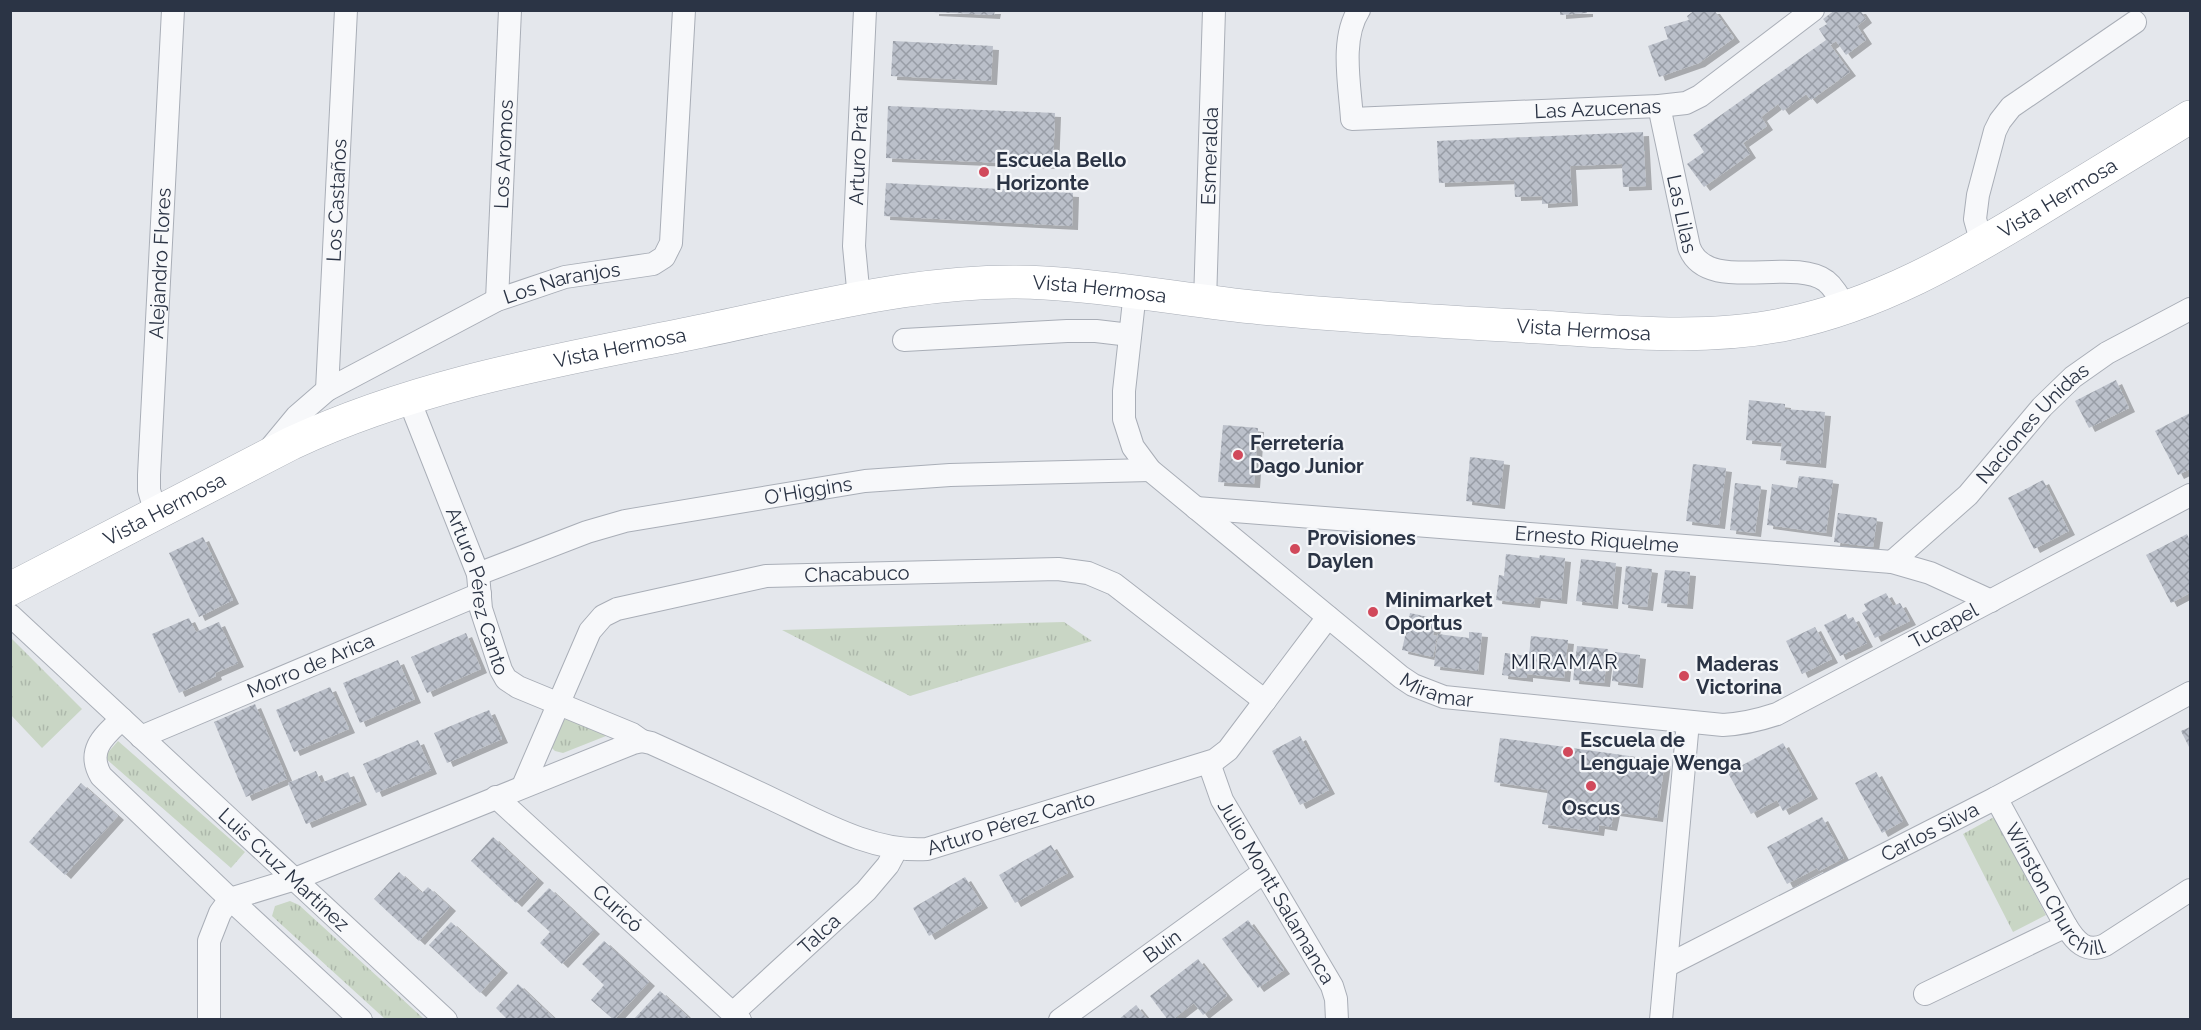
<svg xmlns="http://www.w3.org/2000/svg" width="2201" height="1030" font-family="Raleway,sans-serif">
<defs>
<pattern id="grass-tufts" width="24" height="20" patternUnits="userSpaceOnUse" patternTransform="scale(1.5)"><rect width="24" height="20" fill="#c9d6c5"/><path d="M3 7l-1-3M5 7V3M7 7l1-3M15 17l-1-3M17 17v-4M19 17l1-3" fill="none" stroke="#adb8ab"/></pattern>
<pattern id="building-cross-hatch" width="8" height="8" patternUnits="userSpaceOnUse" patternTransform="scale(1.5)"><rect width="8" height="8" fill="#bbc0ca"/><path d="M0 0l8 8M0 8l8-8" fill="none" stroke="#989da6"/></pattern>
<filter id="shadow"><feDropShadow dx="6" dy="4" stdDeviation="0" flood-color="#0004"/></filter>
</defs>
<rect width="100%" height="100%" fill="#e4e7ec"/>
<path fill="url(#grass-tufts)" d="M1064,622L1092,641L910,696L782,630Z
M10,637L82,709L42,748L11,715Z
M569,718L606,733V736L563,753L555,751L549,745L561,721Z
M118,741L245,852L231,868L104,757Z
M1994,817L2046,915L2013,932L1963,834Z
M290,901L299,905L424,1019H385L272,916L275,906Z"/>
<path fill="url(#building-cross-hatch)" filter="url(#shadow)" d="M933,10H995L994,15L933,12Z
M1560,10H1587V13L1560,15Z
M1695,10H1714L1734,38L1699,63L1659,77L1648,46L1668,39L1664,27L1689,20L1687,16Z
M1835,10H1860L1866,19L1857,26L1866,40L1846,55L1836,41L1830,45L1850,72L1811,100L1806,94L1783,111L1778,104L1761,117L1767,126L1743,143L1750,154L1704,187L1687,164L1704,152L1693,135L1826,40L1819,29L1827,24L1823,19Z
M893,41L993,46L991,81L891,76Z
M888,106L1055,113L1053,165L886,158Z
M1643,132L1646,186L1623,187L1622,164L1570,166L1572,202L1542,204V196L1515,197L1514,180L1439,183L1437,141Z
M886,183L1073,193L1072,226L884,216Z
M2116,380L2129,408L2089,428L2075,401Z
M1749,400L1785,404V409L1825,412L1820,464L1780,460L1782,443L1746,440Z
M2190,413V469L2178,475L2155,431Z
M1223,425L1258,428L1254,484L1218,482Z
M1470,457L1504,461L1499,505L1466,501Z
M1693,464L1726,468L1719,525L1686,521Z
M1799,476L1833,480L1826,533L1767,525L1772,484L1797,488Z
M2043,480L2069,531L2034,549L2008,498Z
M1735,483L1761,486L1755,533L1730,530Z
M1838,513L1877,518L1873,547L1834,542Z
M2187,534L2190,541V593L2171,603L2146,555Z
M203,537L233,600L199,617L169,553Z
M1506,554L1539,558L1540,555L1565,558L1561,600L1535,597L1534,604L1496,600L1499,575L1504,576Z
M1581,559L1616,563L1612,605L1576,601Z
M1626,566L1652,569L1647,607L1622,604Z
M1665,570L1690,572L1687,605L1661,603Z
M1886,593L1893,606L1900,603L1910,621L1875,638L1862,613L1867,610L1864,604Z
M1410,613L1437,619L1433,635L1437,636L1433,657L1402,650Z
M1846,614L1848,619L1853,617L1867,643L1840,656L1824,625Z
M189,618L196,632L219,622L238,663L215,673L216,676L179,693L152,634Z
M1815,627L1832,659L1802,674L1786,641Z
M1469,632L1482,633L1478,671L1434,666L1438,634L1469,638Z
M466,633L481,669L427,693L411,657Z
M1531,636L1568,640L1564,678L1527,674V678L1502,675L1505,653L1529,656Z
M1577,646L1608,649L1604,683L1573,680Z
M1615,652L1640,655L1637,684L1612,681Z
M398,660L415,699L360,723L343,683Z
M330,687L349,729L294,752L276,710Z
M255,704L287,779L246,797L214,722Z
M489,710L502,739L447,763L434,733Z
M2190,727V749L2181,731Z
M1300,736L1329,790L1300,805L1272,751Z
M1500,738L1665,761L1657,818L1614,812L1611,827L1599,825L1598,832L1542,824L1548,790L1494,782Z
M418,740L431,770L376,793L363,764Z
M1783,743L1812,795L1783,811L1777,800L1751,814L1728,773Z
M316,771L321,783L348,772L361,801L306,824L288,783Z
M1876,772L1903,821L1882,833L1855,783Z
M81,783L118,816L65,875L29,842Z
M1822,817L1844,858L1819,871L1817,868L1787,884L1767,847Z
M493,837L538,879L516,903L471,861Z
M1051,845L1068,873L1015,903L999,875Z
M399,872L422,893L428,887L450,907L419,941L374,899Z
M965,877L982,904L929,936L913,908Z
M549,888L594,930L562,964L540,943L550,932L527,911Z
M1248,920L1284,970L1258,988L1222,939Z
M451,922L502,969L480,993L429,945Z
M604,941L649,982L614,1020L591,1000L604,985L582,964Z
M1198,959L1227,996L1203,1015L1194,1003L1172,1020H1168L1150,996Z
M518,984L540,1005L556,1020H508L496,1008Z
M660,991L683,1012L691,1020H633Z
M1136,1005L1148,1020H1118Z"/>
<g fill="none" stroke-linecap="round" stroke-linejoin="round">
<defs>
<g id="minor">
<path id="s1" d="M1359,10C1340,39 1350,86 1352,119L1659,106L1686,103L1700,96L1813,10"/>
<path id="s2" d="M1659,106L1689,247C1706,295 1792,256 1826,281C1835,288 1840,299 1845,308"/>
<path d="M1982,244L1975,219L1978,195L1995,131L2000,121L2011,107L2135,22"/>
<path id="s3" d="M1135,292L1124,391V419L1133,447L1150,470L1401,677L1413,685L1444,697L1723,725C1742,724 1759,720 1777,714L2190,495"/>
<path id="s4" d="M859,299L854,246L865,10"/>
<path id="s5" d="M497,300L510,10"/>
<path id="s6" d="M1205,302L1214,10"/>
<path d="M904,340L1067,331H1096L1130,335"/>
<path id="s7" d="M327,390L346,10"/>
<path id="s8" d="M408,397L478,574L481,609L501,670L506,679L518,687L632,734L642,741"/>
<path id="s9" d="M268,451L297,416L327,390L497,300L565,277L653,264L664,257L671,243L684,10"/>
<path id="s10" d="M1196,508L1892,562L1930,573L1991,601"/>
<path id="s11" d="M156,514L149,490V475L173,10"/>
<path id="s12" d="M1892,562L1968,495L2042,407L2073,377L2107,353L2190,309"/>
<path id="s13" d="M478,574L587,532L625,521L865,481L950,475L1150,470"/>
<path id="s14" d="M10,615L446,1020"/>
<path d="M122,719C104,736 86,750 101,776L230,899L361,1020"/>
<path id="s15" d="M141,737L480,594"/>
<path id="s16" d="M1209,763L1222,800L1332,986L1336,999L1337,1020"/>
<path id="s17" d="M523,786L590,631L603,616L617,609L766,576L1058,569L1088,573L1114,584L1265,701"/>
<path id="s18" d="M496,797L740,1020"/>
<path id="s19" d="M1996,798L2066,926C2075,941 2086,954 2105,945L2190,890"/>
<path id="s20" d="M1666,966L1996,798L2190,693"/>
<path d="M1925,994L2066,926"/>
<path id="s21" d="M733,1013L866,891L888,865L897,848"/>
<path id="s22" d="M209,1020V941L220,913L230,899L295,879L633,743L642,741L651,743C691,761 732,780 772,799C819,821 873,853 927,849L1215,760L1228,750L1328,617"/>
<path id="s23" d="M1060,1020L1264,872"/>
<path d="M1661,1020L1688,722"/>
</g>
<g id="secondary">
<path id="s24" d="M10,589L292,443C423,382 561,360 702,331C814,308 930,276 1045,283C1118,287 1189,301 1262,308C1354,317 1447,322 1539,327C1621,332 1705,341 1786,324C1878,305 1959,258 2038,210C2089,179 2140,148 2190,117"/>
</g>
</defs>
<use href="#minor" stroke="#a9aeb7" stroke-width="24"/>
<use href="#secondary" stroke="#a9aeb7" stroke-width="34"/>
<use href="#minor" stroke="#f7f8fa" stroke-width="22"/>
<use href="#secondary" stroke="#fff" stroke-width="33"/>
</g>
<g fill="#d1495b" stroke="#f4f6f9" stroke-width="2">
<circle cx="984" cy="172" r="6"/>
<circle cx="1238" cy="455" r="6"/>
<circle cx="1295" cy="549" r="6"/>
<circle cx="1373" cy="612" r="6"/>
<circle cx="1684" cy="676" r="6"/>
<circle cx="1568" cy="752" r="6"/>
<circle cx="1591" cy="786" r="6"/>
</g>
<g text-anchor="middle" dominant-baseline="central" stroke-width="4.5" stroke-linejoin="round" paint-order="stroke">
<g font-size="20" fill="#2b3445" stroke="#f4f6f9">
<text stroke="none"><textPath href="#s1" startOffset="357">Las Azucenas</textPath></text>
<text stroke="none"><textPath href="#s5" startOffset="146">Los Aromos</textPath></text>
<text stroke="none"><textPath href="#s4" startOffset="144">Arturo Prat</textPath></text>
<text stroke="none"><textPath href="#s6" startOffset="146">Esmeralda</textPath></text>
<text stroke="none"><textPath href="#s24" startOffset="2136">Vista Hermosa</textPath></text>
<text stroke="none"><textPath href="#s7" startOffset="190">Los Castaños</textPath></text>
<text stroke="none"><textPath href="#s2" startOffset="110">Las Lilas</textPath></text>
<text stroke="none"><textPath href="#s11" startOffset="252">Alejandro Flores</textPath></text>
<text stroke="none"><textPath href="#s9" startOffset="345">Los Naranjos</textPath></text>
<text stroke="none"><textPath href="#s24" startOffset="1146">Vista Hermosa</textPath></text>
<text stroke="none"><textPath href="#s24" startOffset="1632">Vista Hermosa</textPath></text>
<text stroke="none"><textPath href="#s24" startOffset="660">Vista Hermosa</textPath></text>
<text stroke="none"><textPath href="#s12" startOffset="198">Naciones Unidas</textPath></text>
<text stroke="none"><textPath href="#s13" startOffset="342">O'Higgins</textPath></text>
<text stroke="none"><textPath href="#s24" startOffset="174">Vista Hermosa</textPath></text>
<text stroke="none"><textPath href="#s10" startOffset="402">Ernesto Riquelme</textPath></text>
<text stroke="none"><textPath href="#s17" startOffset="448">Chacabuco</textPath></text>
<text stroke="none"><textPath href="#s8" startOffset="207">Arturo Pérez Canto</textPath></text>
<text stroke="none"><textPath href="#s3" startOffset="1083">Tucapel</textPath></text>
<text stroke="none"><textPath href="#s15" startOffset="184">Morro de Arica</textPath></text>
<text stroke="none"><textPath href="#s3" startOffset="550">Miramar</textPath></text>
<text stroke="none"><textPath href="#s22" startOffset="963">Arturo Pérez Canto</textPath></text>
<text stroke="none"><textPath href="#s20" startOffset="296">Carlos Silva</textPath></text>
<text stroke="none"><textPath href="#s14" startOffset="374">Luis Cruz Martínez</textPath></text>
<text stroke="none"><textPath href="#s19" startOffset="112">Winston Churchill</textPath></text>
<text stroke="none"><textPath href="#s16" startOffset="146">Julio Montt Salamanca</textPath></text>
<text stroke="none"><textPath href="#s18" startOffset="165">Curicó</textPath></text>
<text stroke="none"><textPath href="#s21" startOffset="117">Talca</textPath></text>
<text stroke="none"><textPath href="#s23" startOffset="126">Buin</textPath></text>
</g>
<g font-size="20" font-weight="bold" fill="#2b3445" stroke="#f4f6f9" text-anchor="start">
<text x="996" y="160">Escuela Bello<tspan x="996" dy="23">Horizonte</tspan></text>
<text x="1250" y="443">Ferretería<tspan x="1250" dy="23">Dago Junior</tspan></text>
<text x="1307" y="538">Provisiones<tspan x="1307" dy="23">Daylen</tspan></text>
<text x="1385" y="600">Minimarket<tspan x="1385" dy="23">Oportus</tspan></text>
<text x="1696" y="664">Maderas<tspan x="1696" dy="23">Victorina</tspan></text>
<text x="1580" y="740">Escuela de<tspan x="1580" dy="23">Lenguaje Wenga</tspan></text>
<text x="1591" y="808" text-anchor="middle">Oscus</text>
</g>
<g font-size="21" letter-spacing="1.5" fill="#1d2536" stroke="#f4f6f9">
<text x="1565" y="661">MIRAMAR</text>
</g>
</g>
<rect width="2201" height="1030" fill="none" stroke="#2b3445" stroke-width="24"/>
</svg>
